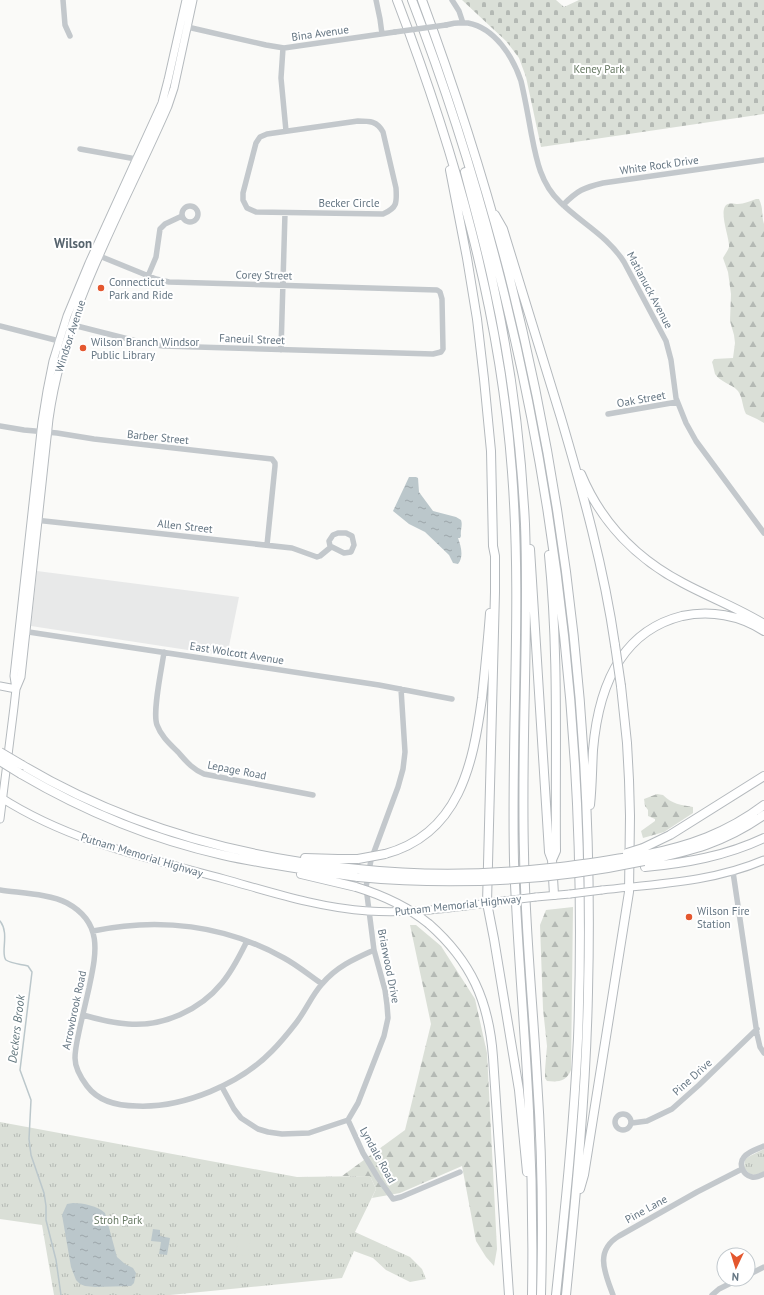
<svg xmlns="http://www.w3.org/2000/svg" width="764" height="1295" font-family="'PT Sans',sans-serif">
<defs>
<pattern id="grass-tufts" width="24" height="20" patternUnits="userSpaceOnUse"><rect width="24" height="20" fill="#dadfd7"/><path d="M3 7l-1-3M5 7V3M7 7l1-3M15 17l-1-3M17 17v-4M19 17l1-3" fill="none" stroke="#b4b9b4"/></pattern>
<pattern id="forest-firs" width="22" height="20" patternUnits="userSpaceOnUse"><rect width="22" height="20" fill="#dadfd7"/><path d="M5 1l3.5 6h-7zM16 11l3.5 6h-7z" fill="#b4b9b4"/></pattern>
<pattern id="cemetery-stones" width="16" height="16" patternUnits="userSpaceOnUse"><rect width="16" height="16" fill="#dadfd7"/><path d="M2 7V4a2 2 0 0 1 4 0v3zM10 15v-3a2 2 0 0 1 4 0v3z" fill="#b4b9b4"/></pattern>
<pattern id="water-ripples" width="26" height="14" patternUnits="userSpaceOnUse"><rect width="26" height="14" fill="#bbc7cb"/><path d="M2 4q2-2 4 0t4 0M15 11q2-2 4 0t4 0" fill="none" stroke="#9ca6aa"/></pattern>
</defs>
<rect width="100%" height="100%" fill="#fafaf8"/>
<path fill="#e8e9e9" d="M37,571L239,597L227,656L31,626Z"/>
<path fill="url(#grass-tufts)" d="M0,1122L297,1177L370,1176L376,1189L355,1232L410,1257L422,1269L426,1279L410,1282L386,1270L373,1258L354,1251L342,1278L170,1295H54L42,1225L0,1219Z
M764,1149V1172L755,1175L750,1174L744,1168L745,1159L750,1156Z"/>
<path fill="url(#forest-firs)" d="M756,199H759C764,210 761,214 764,224V423L757,419L746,414C742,406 743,398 738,391C732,384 720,382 715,374C714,370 713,365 712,362L714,359L733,358L735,343L734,335L730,321L731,294L728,272L723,258C725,254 728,251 729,247C730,238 717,208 728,204C731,203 735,204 738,204C744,204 750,201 756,199Z
M657,794L663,795C672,804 681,805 693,807V813L664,832L643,838L641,831L655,821V819L648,816V810L645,806L644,799Z
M573,907L571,1070C566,1082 558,1082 547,1081L545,1078V1070L547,1046L543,1009L540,925L546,910Z
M410,925H416L441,946L475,999L487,1053L497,1249L494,1266L486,1257L476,1241L462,1166L400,1193L372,1198L376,1189L370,1176H342L405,1130L431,1024Z"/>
<path fill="url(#cemetery-stones)" d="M462,0H556L564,7L579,0H764V114L541,147L526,77L519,58L506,41Z"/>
<path fill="#dadfd7" d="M239,1234L251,1236L248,1256L236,1254Z"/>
<path fill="url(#water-ripples)" d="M409,477H416L418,478L419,492L433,511L456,517L461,520C463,525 460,531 461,536L460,538H458C461,546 464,557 458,564L453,563L449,555L425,532L409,524L393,511Z
M73,1203C83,1203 98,1206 105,1213L117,1257L125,1264L133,1268L136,1273L134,1283L131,1286L95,1287L85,1286L80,1284L76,1280L71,1267L62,1215L67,1204Z
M153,1229L160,1230V1236L170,1238L167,1255L159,1254L161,1242L151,1241Z"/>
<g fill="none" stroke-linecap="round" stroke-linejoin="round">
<path stroke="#bbc7cb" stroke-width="1.5" d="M0,921C10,933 0,954 6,960C12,964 21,964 28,966L32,972L20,1070L31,1100L29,1139L31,1155L44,1193L46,1206V1220L56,1260L61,1295"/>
<defs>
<path id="major" d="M0,686L16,689
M16,689L21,677L49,419C65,305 123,210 168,106L174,88L193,0
M0,797C68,841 147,858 224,879C271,892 319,908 368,911C414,914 459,907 504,901
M0,819L14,707L16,689L14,676L42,422L47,391L53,361L67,316L89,263L162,103L168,80L186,0
M602,890C656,884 713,882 764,860
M536,897L570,894"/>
<path id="highway" d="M397,0C455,152 500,309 512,472C522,601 511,731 514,861C517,944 525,1027 529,1111C532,1172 533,1234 532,1295
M412,0C539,329 591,686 578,1038C574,1124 565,1209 556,1295
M422,0C455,89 484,179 508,271C568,506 594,750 588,992C586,1093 576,1194 566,1295
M450,170L467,258L477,319L484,379L491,451L493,546L495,556V592L487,903L494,939L519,1090L527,1172
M465,172C475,211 486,249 494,288C511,365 521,444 525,524C529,633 521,743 524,853C525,929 533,1004 537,1079C542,1151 543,1223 541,1295
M495,215L503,229C522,292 542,355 561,418C583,493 604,568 615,645
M581,474C601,522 637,559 683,583C709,597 738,608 764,624
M530,549L549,852L552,860L554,895
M549,555C559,654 555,753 556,851L552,860
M22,765C125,826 240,858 358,869
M21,774C84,811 151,839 223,855C267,865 312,871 358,877
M590,805C592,787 592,768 593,750C598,691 618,632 682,616C710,610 740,615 764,631
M643,848L670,835L764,776
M385,854C459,834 473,765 482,698C485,669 488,641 490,613
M644,855C689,846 727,833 764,805
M305,858L338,859H358
M644,861C691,851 724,843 764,815
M645,867C686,863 726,856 764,838
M301,874L356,887
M429,924C471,961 489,1001 493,1057L509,1295
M580,1189L584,1175L629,892L630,816L629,780L627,743L621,686"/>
</defs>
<use href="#major" stroke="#b5babe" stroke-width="9"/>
<use href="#highway" stroke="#b4b9bd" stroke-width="10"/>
<path stroke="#c3c8cc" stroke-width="5.5" d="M63,0L65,25L70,36
M376,0L380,19L382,34
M452,0L459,11L463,23
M446,25C453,23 460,22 468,23C495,28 513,57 521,81C525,98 528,115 531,132C536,158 540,183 560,202C581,223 608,236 624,262L666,341L671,360L676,398L686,423L696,441L764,533
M183,26L266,45L284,48L395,32
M283,48L281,78L286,131
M358,121C370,121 377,121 383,132L396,188C397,203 397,208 383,214L256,212L247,208L243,200V193L256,143L260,137L267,134Z
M80,149L136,159
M563,205C578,190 583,188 603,183L764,160
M182 214a8 8 0 1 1 16 0a8 8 0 1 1-16 0Z
M148,276L156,257L160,229L165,224L182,216
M69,324L144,343L163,346L433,354L441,352L443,349L442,299L440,292L437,290L169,282L156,279L97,255
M0,326L63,342
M281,350L285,213
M608,414L677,402
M0,426L24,430L57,433L94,439L272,459L275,463V466L267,545
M35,520L292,548L317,557L320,556L331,547
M338,533H346L352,536L354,545L351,552L344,553L330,546L329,541L333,535Z
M22,631L379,685L452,699
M164,652C162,668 152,712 157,725C161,736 170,744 178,752C186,761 192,769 204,774L313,795
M733,872L757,1034L760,1047L764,1053
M0,890C19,893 50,894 67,903C104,923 96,954 89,988C86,1001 83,1014 80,1027C78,1037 75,1048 75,1058C75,1068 81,1078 87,1086C99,1102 119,1106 137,1106C184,1108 240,1084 272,1051C281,1042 289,1032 296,1023C306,1010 312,995 322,984C336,967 354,959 374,950
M93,931C159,917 225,925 284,958C297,965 309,975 322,984
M83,1015C97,1019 113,1023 128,1024C163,1027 200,1010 222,983C233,970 240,955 247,941
M222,1087L234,1109L241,1118L258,1129L268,1132L282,1134L309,1133L348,1120L358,1103L384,1036L388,1018L387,1005L385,990L374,950L366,887L371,860L398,787L403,769L405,752L401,689
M615 1122a8 8 0 1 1 16 0a8 8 0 1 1-16 0Z
M348,1120L363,1153L378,1178L393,1199L401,1197L460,1172
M632,1123L647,1121L672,1109L699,1085L757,1029
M764,1146C758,1149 749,1151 744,1157C738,1164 743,1175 752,1177C756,1178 760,1176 764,1174
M748,1275L764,1267
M613,1295C605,1273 594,1251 619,1236L697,1192L742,1169
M712,1295L719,1289L739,1279"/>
<use href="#major" stroke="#fff" stroke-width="7"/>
<use href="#highway" stroke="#fff" stroke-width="8"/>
<defs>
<path id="major-bridge" d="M570,894L602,890
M504,901L536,897"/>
<path id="highway-bridge" d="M615,645L621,686
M0,752L22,765
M0,761L21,774
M627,853L643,848
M358,859L385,854
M358,869C422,876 487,875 550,868C581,865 613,859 644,855
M358,877C454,886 550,881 644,861
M356,887C382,895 407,906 429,924"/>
</defs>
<use href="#major-bridge" stroke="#b5babe" stroke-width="9" stroke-linecap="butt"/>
<use href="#highway-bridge" stroke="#b4b9bd" stroke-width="10" stroke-linecap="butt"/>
<path stroke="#c3c8cc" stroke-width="5.5" d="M395,32L446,25"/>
<use href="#major-bridge" stroke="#fff" stroke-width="7"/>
<use href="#highway-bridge" stroke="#fff" stroke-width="8"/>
</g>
<g fill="#e4572e" stroke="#fff" stroke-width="1.5">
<circle cx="101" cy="288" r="4"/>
<circle cx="83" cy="348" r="4"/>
<circle cx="689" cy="917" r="4"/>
</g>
<g text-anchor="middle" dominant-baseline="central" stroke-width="4" stroke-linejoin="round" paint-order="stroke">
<g font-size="11" fill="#657683" stroke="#fff">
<text transform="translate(320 33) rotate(-8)">Bina Avenue</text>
<text transform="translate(659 165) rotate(-8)">White Rock Drive</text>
<text x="349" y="203">Becker Circle</text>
<text transform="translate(264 275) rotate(1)">Corey Street</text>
<text transform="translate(650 290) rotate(62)">Matianuck Avenue</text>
<text transform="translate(70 336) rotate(-72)">Windsor Avenue</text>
<text transform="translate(252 339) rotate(2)">Faneuil Street</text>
<text transform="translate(641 399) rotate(-10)">Oak Street</text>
<text transform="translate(158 437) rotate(6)">Barber Street</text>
<text transform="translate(185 526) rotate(6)">Allen Street</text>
<text transform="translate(237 653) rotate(9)">East Wolcott Avenue</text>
<text transform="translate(237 770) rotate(11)">Lepage Road</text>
<text transform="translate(142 855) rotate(17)">Putnam Memorial Highway</text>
<text transform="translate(458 905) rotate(-6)">Putnam Memorial Highway</text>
<text transform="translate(389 966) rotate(79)">Briarwood Drive</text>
<text transform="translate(74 1010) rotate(-78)">Arrowbrook Road</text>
<text transform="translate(692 1077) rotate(-42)">Pine Drive</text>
<text transform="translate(378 1155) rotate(61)">Lyndale Road</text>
<text transform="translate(646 1209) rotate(-29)">Pine Lane</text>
</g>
<g font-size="11" fill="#687a64" stroke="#fff">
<text x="599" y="69">Keney Park</text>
<text x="118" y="1220">Stroh Park</text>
</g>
<g font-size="11" fill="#657683" stroke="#fff" text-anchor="start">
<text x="109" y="282">Connecticut<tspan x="109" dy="13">Park and Ride</tspan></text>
<text x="91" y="342">Wilson Branch Windsor<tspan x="91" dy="13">Public Library</tspan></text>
<text x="697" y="911">Wilson Fire<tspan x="697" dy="13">Station</tspan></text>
</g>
<g font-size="12" font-style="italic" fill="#60757c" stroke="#fff">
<text transform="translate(16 1029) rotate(-83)">Deckers Brook</text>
</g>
<g font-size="13" font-weight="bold" fill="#57646e" stroke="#fff">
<text x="73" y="243">Wilson</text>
</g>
</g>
<g transform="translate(736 1267) rotate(184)"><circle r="19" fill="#ffffff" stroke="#c1c8cd"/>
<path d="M0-3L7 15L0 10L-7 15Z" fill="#e4572e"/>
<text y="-6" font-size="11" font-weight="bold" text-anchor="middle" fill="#657683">N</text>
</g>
</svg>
